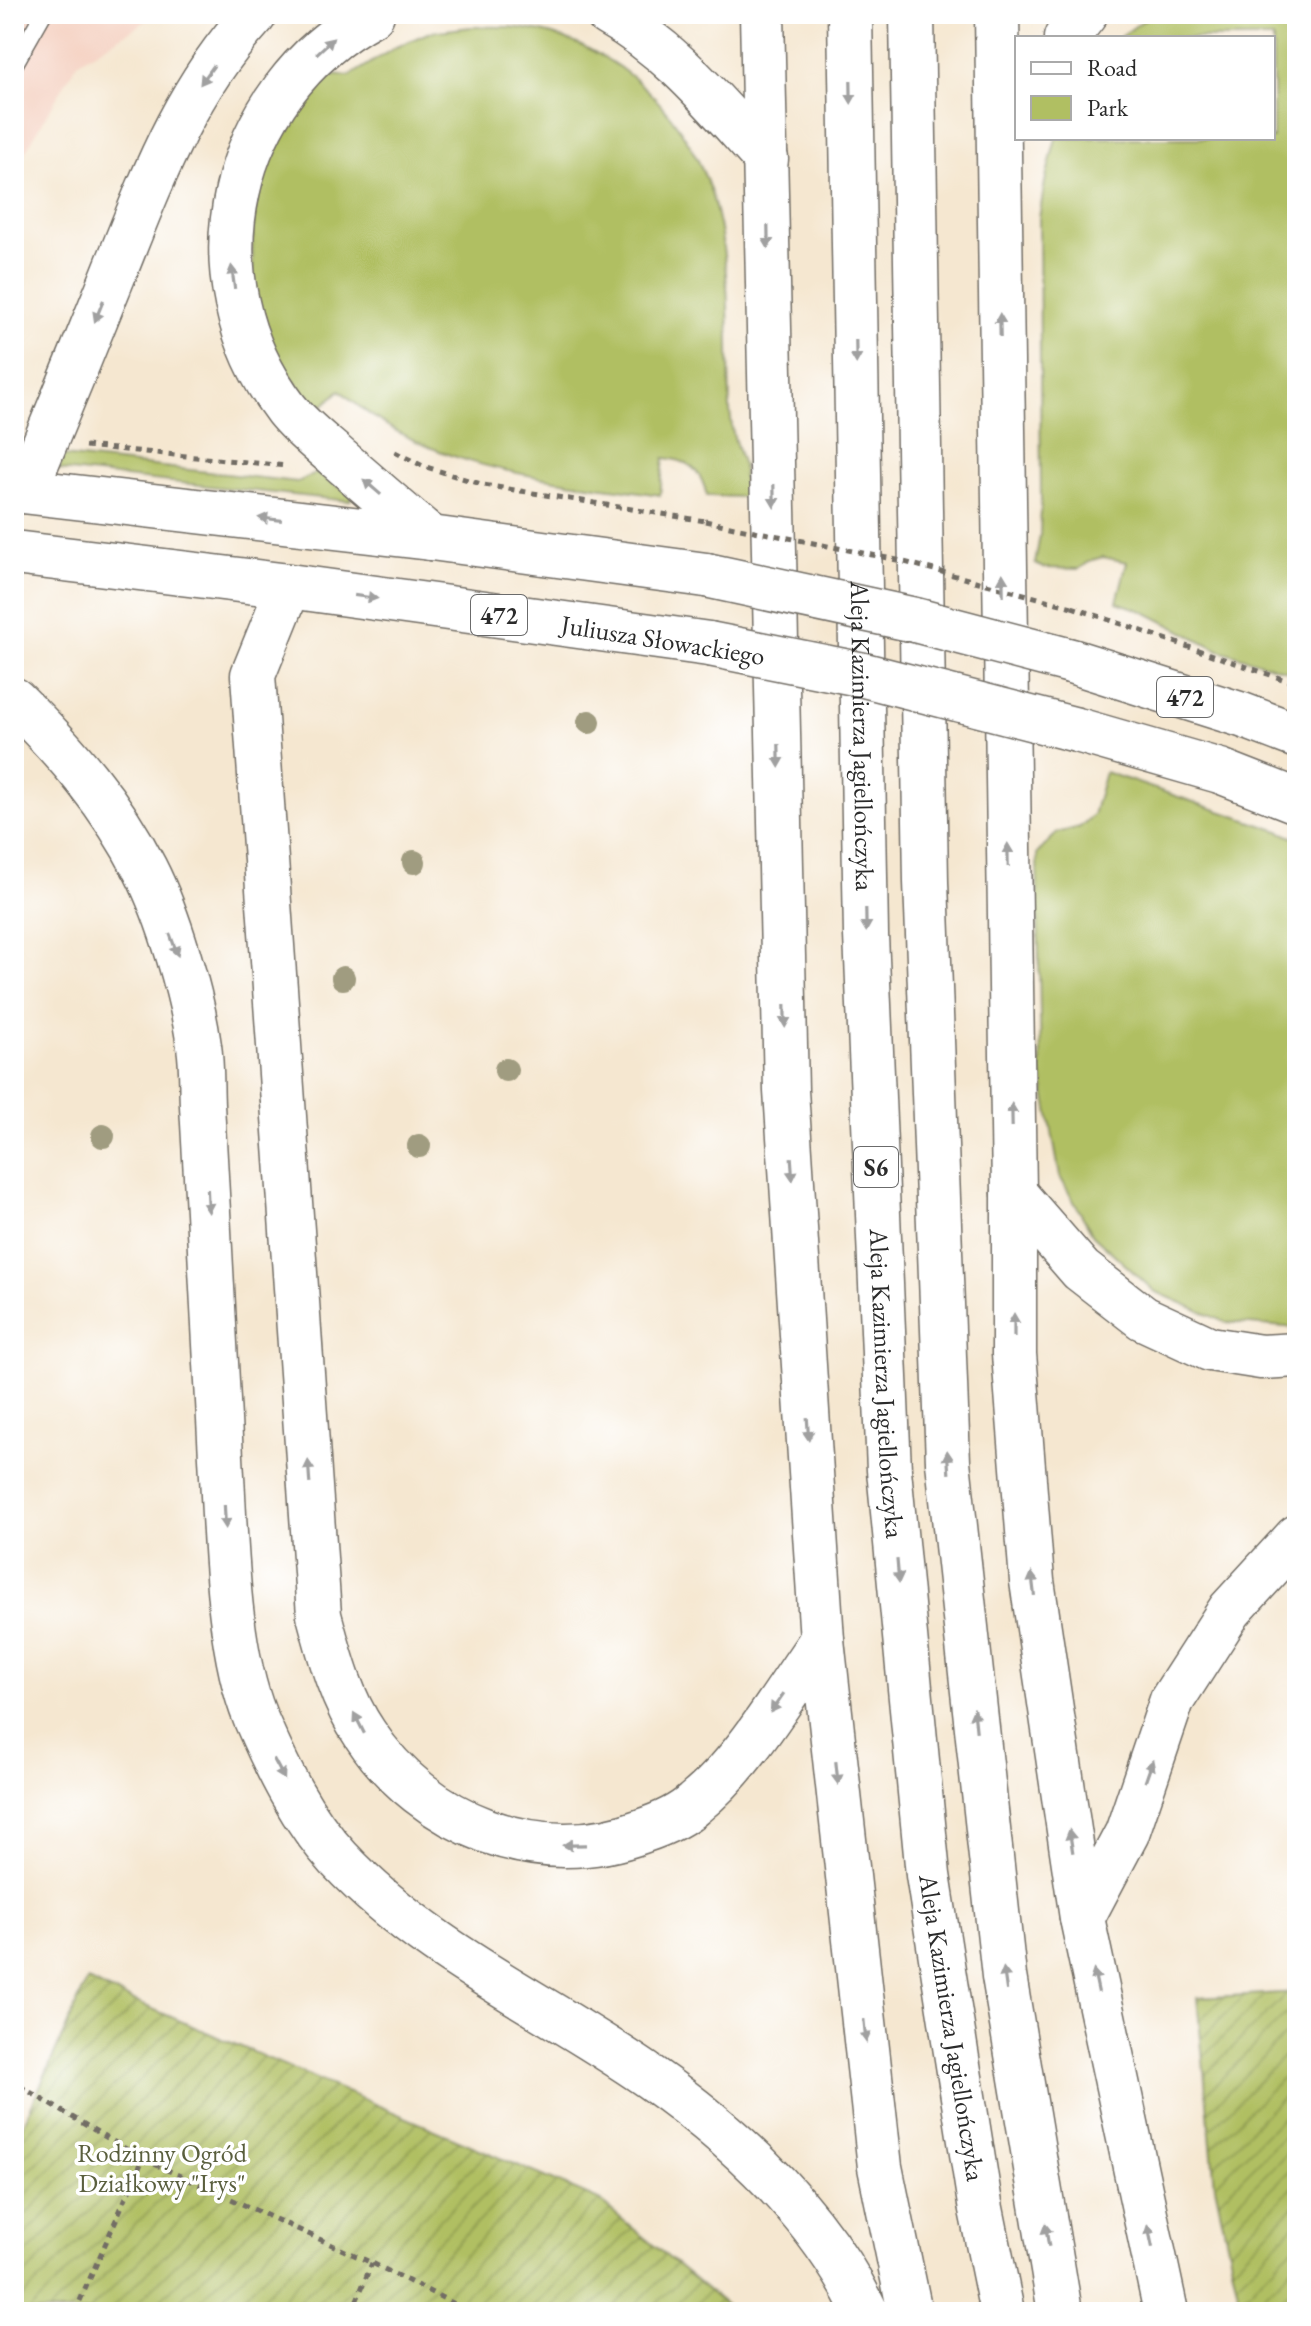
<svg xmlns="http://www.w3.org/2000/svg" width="1311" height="2326" font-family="'EB Garamond',serif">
<defs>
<pattern id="garden-furrows" width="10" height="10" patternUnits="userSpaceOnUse" patternTransform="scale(2)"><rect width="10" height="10" fill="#b0bf62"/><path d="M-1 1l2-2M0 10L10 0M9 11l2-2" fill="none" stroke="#8f9b51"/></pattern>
</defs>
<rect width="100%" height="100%" fill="#fff"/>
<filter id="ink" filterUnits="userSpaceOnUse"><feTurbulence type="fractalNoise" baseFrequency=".0125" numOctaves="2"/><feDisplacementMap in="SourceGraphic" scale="16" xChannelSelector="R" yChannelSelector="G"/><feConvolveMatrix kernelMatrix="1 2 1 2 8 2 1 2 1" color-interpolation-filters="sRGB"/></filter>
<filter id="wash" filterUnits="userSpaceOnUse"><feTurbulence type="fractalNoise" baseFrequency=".006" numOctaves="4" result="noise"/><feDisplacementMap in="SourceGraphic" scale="32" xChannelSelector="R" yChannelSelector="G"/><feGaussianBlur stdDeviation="1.8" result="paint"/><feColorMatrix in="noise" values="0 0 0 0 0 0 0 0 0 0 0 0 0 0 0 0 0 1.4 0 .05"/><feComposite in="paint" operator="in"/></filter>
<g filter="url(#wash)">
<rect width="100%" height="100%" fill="#f5e7d0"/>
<path fill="#f5d2c2" d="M14,14H158L77,63L14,171Z"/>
<path fill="#b0bf62" stroke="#6e7546" stroke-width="2" d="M1152,14H1297V674L1219,650L1143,611L1117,602L1127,562L1103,557L1092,560L1079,569L1044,568L1035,564L1040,535L1041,498L1039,218L1045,182L1056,138H1273V38H1119Z
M471,27C487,27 504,26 519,28C617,40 694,118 716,211C732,275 728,346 730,411L733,434L743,466L744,497L707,496C701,470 690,460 664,458L660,495C548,478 426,472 340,390L318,410C302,391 285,373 274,350C240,279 246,179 292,114C302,100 313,88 324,75L350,76L396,47L430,32Z
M63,456L298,482L316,473L354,496L349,501L59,470Z
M1105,772L1276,830L1297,839V1328L1225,1322L1154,1291L1093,1235L1060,1177L1041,1070L1037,854L1057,833L1080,827L1093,815Z"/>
<path fill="url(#garden-furrows)" stroke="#6e7546" stroke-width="2" d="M87,1981L599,2200L734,2312H14V2145Z
M1297,1992V2312H1242L1215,2186L1197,1998Z"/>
</g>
<g filter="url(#ink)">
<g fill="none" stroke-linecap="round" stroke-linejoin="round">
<defs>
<path id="lane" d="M14,65L43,14"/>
<path id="primary" d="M14,490L431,538L706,575
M14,553L289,586L709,644
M1071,661L1242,715L1297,736
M1077,730L1220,771L1297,801"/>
<g id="highway">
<path d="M372,14C228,92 186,278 286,409C300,427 321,443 339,459C369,485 400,512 431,538"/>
<path d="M608,14C672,49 717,106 766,159"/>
<path d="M762,14L786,1091L822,1640L880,2167L910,2312"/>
<path id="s1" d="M850,14L866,935L889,1470L928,1875L980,2204L1002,2312"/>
<path d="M912,14L926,882L948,1462L1004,1976L1060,2312"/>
<path d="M997,14L1014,1193V1354L1032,1581L1082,1918L1166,2312"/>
<path d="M1066,38L1085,14"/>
<path d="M25,491C55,419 84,348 113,276C152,179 183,92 255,14"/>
<path d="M289,586L253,675L319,1615C330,1656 341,1699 365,1734C424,1824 539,1870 642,1831C660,1825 681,1816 695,1803C745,1763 785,1692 822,1640"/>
<path d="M14,700C66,751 112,804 145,869C169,916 192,994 199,1046C202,1065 201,1086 202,1105C204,1141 206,1176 208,1212C213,1300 218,1388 222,1476C226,1548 228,1650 255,1717C277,1768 301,1818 339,1859C429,1955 544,2003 650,2077C736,2137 820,2216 866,2312"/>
<path d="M1014,1193L1081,1270L1143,1318L1210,1349L1261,1357L1297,1355"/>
<path d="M1082,1918L1127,1833L1172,1700L1230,1610L1297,1537"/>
</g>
</defs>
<use href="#lane" stroke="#726d65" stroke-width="19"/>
<use href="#primary" stroke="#726d65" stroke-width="47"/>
<use href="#highway" stroke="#726d65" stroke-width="47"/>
<path stroke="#726d65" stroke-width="5" stroke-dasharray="6 6" stroke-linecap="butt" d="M14,380L19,398
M85,446L286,466
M395,452L423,466L484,485L705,521
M1072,607L1297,684
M14,2094L18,2085L143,2159L372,2263L471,2312
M75,2312L143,2159
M352,2312L372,2263"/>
<use href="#lane" stroke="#fff" stroke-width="16"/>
<use href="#primary" stroke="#fff" stroke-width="44"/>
<use href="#highway" stroke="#fff" stroke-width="44"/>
<defs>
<path id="primary-bridge" d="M706,575L915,620L1071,661
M709,644L864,675L1077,730"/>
</defs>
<use href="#primary-bridge" stroke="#726d65" stroke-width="47" stroke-linecap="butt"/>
<path stroke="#726d65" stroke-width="5" stroke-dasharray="6 6" stroke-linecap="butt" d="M705,521L897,560L1072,607"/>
<use href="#primary-bridge" stroke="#fff" stroke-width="44"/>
</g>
<g fill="#a09c80">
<circle cx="589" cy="722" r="12"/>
<circle cx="414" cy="862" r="12"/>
<circle cx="343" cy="978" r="12"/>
<circle cx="506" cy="1070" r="12"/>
<circle cx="103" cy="1136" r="12"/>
<circle cx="419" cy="1146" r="12"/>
</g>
<defs><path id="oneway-solid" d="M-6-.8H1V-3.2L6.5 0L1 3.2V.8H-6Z" transform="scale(2)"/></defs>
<g fill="#a0a0a0">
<use href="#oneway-solid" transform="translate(325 46) rotate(-43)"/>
<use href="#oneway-solid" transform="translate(207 75) rotate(126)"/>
<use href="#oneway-solid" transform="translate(851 92) rotate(89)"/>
<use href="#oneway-solid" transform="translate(768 237) rotate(89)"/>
<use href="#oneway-solid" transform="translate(233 277) rotate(-98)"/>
<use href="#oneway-solid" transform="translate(99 311) rotate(112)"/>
<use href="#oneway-solid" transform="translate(1000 325) rotate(-91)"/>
<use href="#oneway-solid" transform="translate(856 352) rotate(89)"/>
<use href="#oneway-solid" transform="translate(372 487) rotate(-139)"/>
<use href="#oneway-solid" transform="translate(774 496) rotate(89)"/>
<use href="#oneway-solid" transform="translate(270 519) rotate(-173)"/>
<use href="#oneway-solid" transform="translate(1003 585) rotate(-91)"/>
<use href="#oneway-solid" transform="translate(366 597) rotate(8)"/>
<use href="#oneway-solid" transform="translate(779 756) rotate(89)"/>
<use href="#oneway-solid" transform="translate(1008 855) rotate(-91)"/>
<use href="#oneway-solid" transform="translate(866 920) rotate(89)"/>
<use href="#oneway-solid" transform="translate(174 945) rotate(70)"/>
<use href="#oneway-solid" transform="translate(785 1016) rotate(89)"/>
<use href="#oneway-solid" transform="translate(1012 1115) rotate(-91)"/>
<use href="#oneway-solid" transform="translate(792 1169) rotate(86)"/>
<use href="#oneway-solid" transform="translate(208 1201) rotate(87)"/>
<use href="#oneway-solid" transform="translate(1014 1325) rotate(-90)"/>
<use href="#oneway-solid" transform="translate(808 1429) rotate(86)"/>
<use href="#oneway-solid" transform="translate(948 1462) rotate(-94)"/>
<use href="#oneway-solid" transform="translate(309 1472) rotate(-94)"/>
<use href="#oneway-solid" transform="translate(225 1517) rotate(87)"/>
<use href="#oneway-solid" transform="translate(898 1571) rotate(85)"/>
<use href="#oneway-solid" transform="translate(1033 1584) rotate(-97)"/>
<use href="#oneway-solid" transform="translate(777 1703) rotate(125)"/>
<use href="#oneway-solid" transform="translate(975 1720) rotate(-96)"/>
<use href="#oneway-solid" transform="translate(359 1723) rotate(-117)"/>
<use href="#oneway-solid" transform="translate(279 1769) rotate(62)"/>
<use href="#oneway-solid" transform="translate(1149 1771) rotate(-71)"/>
<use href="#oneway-solid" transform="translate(837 1773) rotate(84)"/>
<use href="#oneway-solid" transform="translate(1071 1841) rotate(-99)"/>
<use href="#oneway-solid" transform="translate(574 1845) rotate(179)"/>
<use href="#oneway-solid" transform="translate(1005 1979) rotate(-98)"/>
<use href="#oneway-solid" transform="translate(1096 1981) rotate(-102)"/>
<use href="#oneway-solid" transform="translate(865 2031) rotate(84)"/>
<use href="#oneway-solid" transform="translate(1047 2235) rotate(-99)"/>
<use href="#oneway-solid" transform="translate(1150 2236) rotate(-102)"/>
</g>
</g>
<g text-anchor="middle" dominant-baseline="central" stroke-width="7" stroke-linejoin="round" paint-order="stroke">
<g fill="#fff" stroke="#6b6b6b" stroke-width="2">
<rect x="471" y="595" width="56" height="40" rx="6"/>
<rect x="1157" y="677" width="56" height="40" rx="6"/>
<rect x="854" y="1147" width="44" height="40" rx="6"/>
</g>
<g font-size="24" font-weight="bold" fill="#2b2b2b">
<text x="499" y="615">472</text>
<text x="1185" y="697">472</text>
<text x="876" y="1167">S6</text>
</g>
<g font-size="26" fill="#2b2b2b" stroke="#fff">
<text transform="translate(663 640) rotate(9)">Juliusza Słowackiego</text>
<text stroke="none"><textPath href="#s1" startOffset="722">Aleja Kazimierza Jagiellończyka</textPath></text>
<text stroke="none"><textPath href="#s1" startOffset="1370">Aleja Kazimierza Jagiellończyka</textPath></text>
<text stroke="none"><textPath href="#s1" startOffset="2018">Aleja Kazimierza Jagiellończyka</textPath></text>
</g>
<g font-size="26" fill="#5a5f3e" stroke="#fff">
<text x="162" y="2153">Rodzinny Ogród<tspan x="162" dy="30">Działkowy "Irys"</tspan></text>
</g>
</g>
<rect width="1311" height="2326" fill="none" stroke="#fff" stroke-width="48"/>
<rect x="1015" y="36" width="260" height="104" fill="#ffffff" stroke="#aaaaaa" stroke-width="2"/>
<rect x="1031" y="62" width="40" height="12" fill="#ffffff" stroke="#aaaaaa" stroke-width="2"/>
<text x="1087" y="76" font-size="24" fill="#2b2b2b">Road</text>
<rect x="1031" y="96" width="40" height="24" fill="#b0bf62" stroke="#aaaaaa" stroke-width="2"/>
<text x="1087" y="116" font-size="24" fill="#2b2b2b">Park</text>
</svg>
